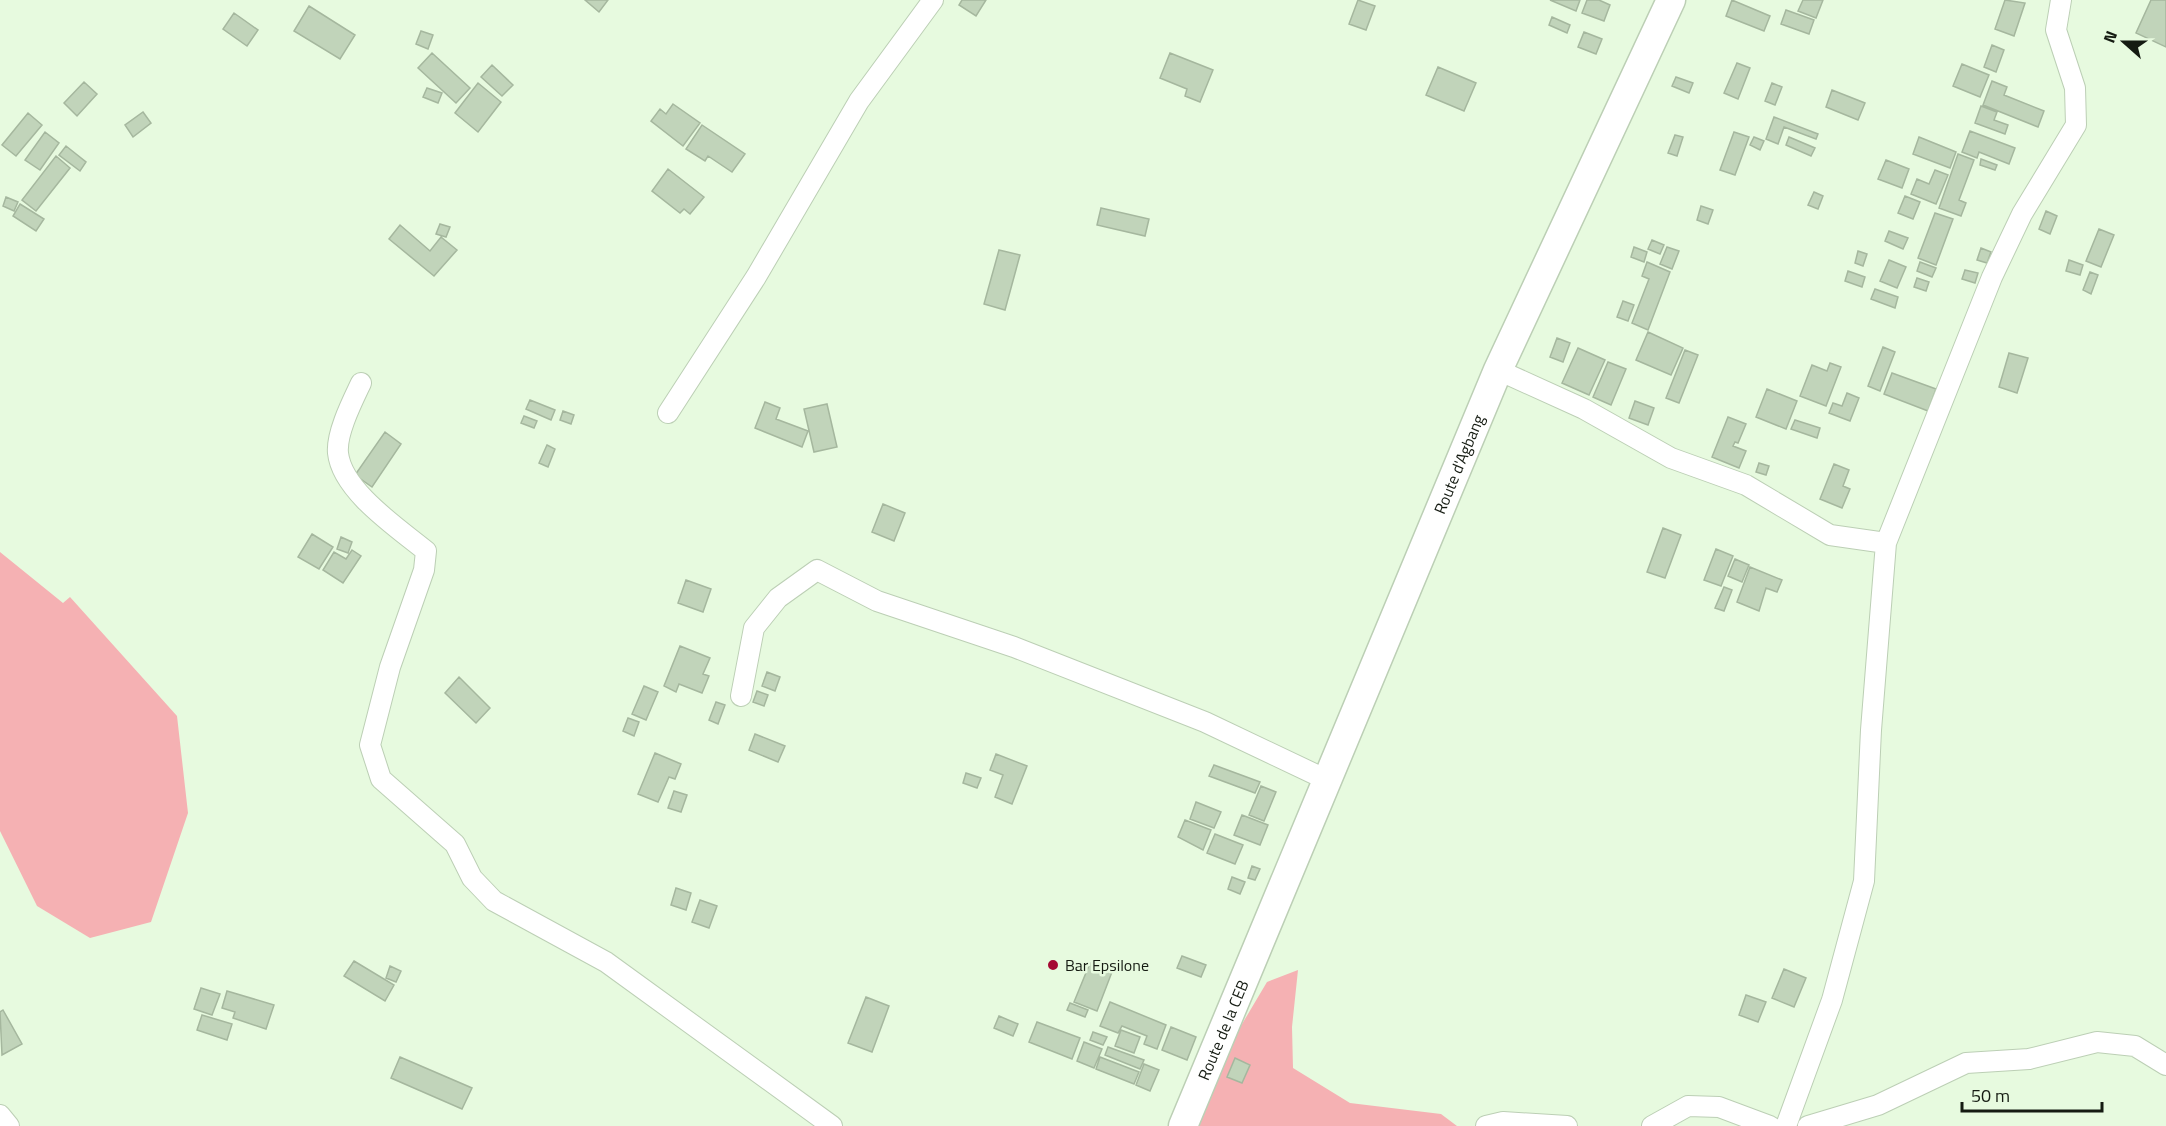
<svg xmlns="http://www.w3.org/2000/svg" width="2166" height="1126" font-family="'Titillium Web',sans-serif">
<rect width="100%" height="100%" fill="#e7fadf"/>
<path fill="#f5b1b3" d="M0,552L63,603L70,597L177,716L188,813L151,922L90,938L37,906L0,831Z
M1298,970L1292,1027L1293,1068L1350,1103L1441,1114L1457,1126H1197L1223,1056L1267,982Z"/>
<path fill="#c1d4ba" stroke="#a5b79e" stroke-width="1.5" d="M585,0H608L599,12Z
M962,0H986L976,16L959,5Z
M1358,0L1375,6L1366,30L1349,24Z
M1550,0H1580L1576,11Z
M1587,0H1599L1610,5L1604,21L1582,13Z
M1732,0L1770,16L1764,31L1726,16Z
M1803,0H1823L1816,18L1798,11Z
M2005,0L2025,3L2014,36L1995,29Z
M2151,0H2166V47L2136,33Z
M309,6L355,35L340,59L294,31Z
M1786,10L1814,20L1809,34L1781,24Z
M234,13L258,30L247,46L223,29Z
M1552,17L1570,25L1567,33L1549,25Z
M421,31L433,35L428,49L416,44Z
M1584,32L1602,39L1596,54L1578,47Z
M1992,45L2004,50L1996,72L1984,67Z
M432,53L470,88L456,103L418,68Z
M1170,53L1213,70L1200,102L1185,96L1187,89L1160,78Z
M1737,63L1750,68L1738,99L1724,93Z
M1962,64L1989,75L1980,97L1953,86Z
M492,65L513,85L502,96L481,77Z
M1438,67L1476,83L1464,111L1426,95Z
M1676,77L1693,83L1689,93L1672,86Z
M1992,81L2007,87L2004,95L2044,111L2038,127L1983,105Z
M84,82L97,94L77,116L64,103Z
M478,83L501,102L478,132L455,113Z
M1772,83L1782,87L1775,105L1765,101Z
M427,88L442,93L438,103L423,97Z
M1832,90L1865,103L1858,120L1826,107Z
M673,104L700,123L683,146L651,121L660,109L666,114Z
M1981,106L1997,112L1994,120L2008,125L2005,134L1975,123Z
M143,112L151,123L133,137L125,125Z
M28,113L42,125L16,156L2,145Z
M1774,117L1818,134L1816,139L1784,127L1778,144L1766,139Z
M702,125L745,154L732,172L708,156L705,161L686,149Z
M1970,131L2015,148L2009,164L1979,152L1977,158L1962,152Z
M45,132L59,143L40,170L25,160Z
M1734,132L1749,137L1735,175L1720,170Z
M1675,135L1683,137L1677,156L1668,153Z
M1754,137L1764,141L1760,150L1750,145Z
M1789,137L1815,148L1811,156L1786,145Z
M1919,137L1956,152L1950,168L1913,154Z
M66,146L86,162L80,171L59,155Z
M1958,154L1974,160L1959,200L1966,203L1961,216L1939,208Z
M56,156L70,168L36,211L22,200Z
M1981,159L1997,165L1995,170L1980,165Z
M1886,160L1909,169L1902,188L1878,179Z
M668,169L704,197L690,214L684,209L680,213L652,191Z
M1935,170L1948,175L1936,204L1911,194L1917,179L1929,184Z
M1814,192L1823,196L1818,209L1808,205Z
M1905,196L1920,202L1913,219L1898,213Z
M6,197L18,202L14,211L3,206Z
M20,204L44,219L36,231L13,216Z
M1701,206L1713,210L1708,224L1697,220Z
M1101,208L1149,219L1145,236L1097,225Z
M2046,211L2057,216L2050,234L2039,229Z
M1935,213L1953,219L1936,265L1918,258Z
M440,224L450,227L446,237L436,234Z
M400,225L430,251L441,237L457,250L434,276L389,239Z
M2099,229L2114,235L2101,267L2086,261Z
M1889,231L1908,238L1903,249L1885,241Z
M1652,240L1664,245L1660,254L1648,249Z
M1634,247L1647,252L1644,262L1631,257Z
M1667,247L1679,251L1672,269L1660,264Z
M1981,248L1991,252L1987,263L1977,260Z
M999,250L1020,255L1005,310L984,304Z
M1858,251L1867,254L1863,266L1855,263Z
M1889,260L1906,267L1897,288L1880,281Z
M2069,260L2083,265L2080,275L2066,271Z
M1647,262L1670,272L1648,330L1632,323L1649,279L1642,276Z
M1920,262L1936,268L1932,277L1917,271Z
M1965,270L1978,273L1975,283L1962,279Z
M1848,271L1865,277L1862,287L1845,281Z
M2090,272L2098,275L2091,294L2083,290Z
M1917,278L1929,282L1926,291L1914,287Z
M1875,289L1898,297L1895,308L1871,299Z
M1623,301L1634,305L1628,321L1617,317Z
M1648,332L1683,348L1671,375L1636,360Z
M1557,338L1570,343L1563,362L1550,357Z
M1883,347L1895,352L1880,391L1868,386Z
M1578,348L1605,360L1589,395L1562,383Z
M1685,350L1698,355L1679,403L1666,398Z
M2009,353L2028,358L2017,393L1999,387Z
M1608,362L1626,369L1611,405L1593,397Z
M1830,363L1841,367L1826,406L1800,396L1812,365L1827,371Z
M1892,373L1936,389L1928,411L1884,394Z
M1767,389L1797,401L1786,429L1756,417Z
M1847,393L1859,398L1850,421L1829,413L1833,403L1842,406Z
M530,400L555,410L551,420L526,409Z
M1635,401L1654,408L1648,425L1629,418Z
M765,402L780,408L776,419L808,431L802,447L755,428Z
M827,404L837,447L814,452L804,409Z
M563,411L574,415L571,424L560,420Z
M524,416L537,421L534,428L521,423Z
M1728,417L1746,424L1738,443L1735,442L1733,446L1746,451L1739,468L1712,457Z
M1795,420L1820,428L1817,438L1791,429Z
M385,432L401,444L372,487L355,475Z
M547,445L555,449L548,467L539,463Z
M1759,463L1769,466L1766,475L1756,472Z
M1834,464L1849,470L1843,486L1850,489L1842,508L1820,499Z
M883,504L905,513L894,541L872,532Z
M1663,528L1681,535L1665,578L1647,572Z
M312,534L333,547L319,569L298,557Z
M341,537L352,542L348,553L337,549Z
M1716,549L1733,556L1721,586L1704,580Z
M352,550L361,556L343,583L323,570L334,552L346,559Z
M1735,559L1749,565L1742,582L1728,576Z
M1750,567L1782,580L1777,592L1766,588L1759,611L1737,602Z
M686,580L711,589L703,612L678,603Z
M1724,587L1732,590L1724,611L1715,608Z
M680,646L710,658L703,674L709,676L702,693L679,684L676,692L664,686Z
M767,672L780,677L775,691L762,686Z
M459,677L490,708L476,723L445,693Z
M644,686L658,692L646,720L632,714Z
M757,691L768,695L764,706L753,702Z
M716,702L725,705L718,724L709,720Z
M628,718L639,722L634,736L623,731Z
M755,734L785,746L778,762L749,750Z
M655,753L681,764L675,779L669,777L658,802L638,794Z
M996,754L1027,766L1012,804L995,797L1003,775L990,770Z
M1214,765L1260,782L1255,793L1209,776Z
M966,773L981,778L977,788L963,783Z
M1261,786L1276,792L1264,821L1249,815Z
M674,791L687,795L681,812L668,808Z
M1196,802L1221,812L1214,828L1190,819Z
M1242,815L1268,825L1260,845L1234,835Z
M1185,820L1211,830L1203,850L1178,837Z
M1215,834L1243,845L1235,864L1207,853Z
M1252,866L1260,869L1255,880L1248,878Z
M1232,877L1245,882L1240,894L1228,889Z
M676,888L691,893L686,910L671,905Z
M700,900L717,906L709,928L692,922Z
M1182,956L1206,965L1201,977L1177,968Z
M354,961L394,985L385,1001L344,976Z
M1090,963L1112,972L1097,1011L1074,1002Z
M390,966L401,971L396,982L386,978Z
M1784,969L1806,978L1794,1007L1772,998Z
M201,988L220,994L212,1015L194,1009Z
M227,991L274,1005L266,1029L233,1018L235,1012L222,1008Z
M1746,995L1766,1002L1758,1022L1739,1015Z
M866,997L889,1006L872,1052L848,1043Z
M1110,1002L1166,1025L1157,1049L1144,1044L1147,1036L1122,1026L1118,1033L1100,1026Z
M1070,1003L1088,1010L1085,1017L1067,1010Z
M3,1010L22,1044L2,1055L0,1012Z
M202,1015L232,1024L227,1040L197,1030Z
M999,1016L1018,1024L1013,1036L994,1028Z
M1037,1022L1080,1038L1072,1059L1029,1042Z
M1171,1027L1196,1037L1187,1060L1162,1050Z
M1121,1030L1140,1037L1134,1053L1115,1046Z
M1093,1032L1107,1037L1103,1045L1090,1040Z
M1084,1042L1102,1049L1094,1068L1077,1061Z
M1108,1047L1144,1060L1140,1069L1105,1055Z
M400,1057L472,1088L462,1109L391,1078Z
M1100,1057L1139,1072L1134,1084L1096,1069Z
M1235,1058L1250,1065L1242,1083L1227,1077Z
M1144,1064L1159,1070L1150,1091L1136,1085Z"/>
<g fill="none" stroke-linecap="round" stroke-linejoin="round">
<defs>
<path id="street" d="M1498,370L1584,409L1671,458L1746,485L1830,535L1886,543
M361,383C353,400 336,433 338,453C342,491 398,528 426,551L424,570L390,667L370,745L381,779L455,844L472,878L494,901L606,962L832,1126
M668,413L756,277L859,101L933,0
M741,696L754,628L778,598L817,570L877,601L1014,647L1205,722L1325,779
M0,1115L9,1126
M1486,1126L1503,1122L1567,1126
M1652,1126L1688,1106L1719,1107L1770,1126
M1786,1126L1832,1000L1864,881L1871,730L1886,543L1992,277L2022,214L2076,125L2075,88L2056,30L2061,0
M1808,1126L1878,1105L1966,1063L2029,1059L2097,1042L2135,1046L2166,1065"/>
<g id="secondary">
<path id="s1" d="M1183,1126L1498,370L1671,0"/>
</g>
</defs>
<use href="#street" stroke="#bccfb5" stroke-width="22"/>
<use href="#secondary" stroke="#bccfb5" stroke-width="31"/>
<use href="#street" stroke="#fff" stroke-width="20"/>
<use href="#secondary" stroke="#fff" stroke-width="28"/>
</g>
<circle fill="#a50932" stroke="#e7fadf" stroke-width="2" cx="1053" cy="965" r="6"/>
<g text-anchor="middle" dominant-baseline="central" stroke-width="5" stroke-linejoin="round" paint-order="stroke">
<g font-size="16" fill="#151b12" stroke="#e7fadf">
<text stroke="none"><textPath href="#s1" startOffset="717">Route d'Agbang</textPath></text>
<text stroke="none"><textPath href="#s1" startOffset="104">Route de la CEB</textPath></text>
</g>
<g font-size="16" fill="#151b12" stroke="#e7fadf" text-anchor="start">
<text x="1065" y="965">Bar Epsilone</text>
</g>
</g>
<g transform="translate(2124 42) rotate(291)" stroke="#e7fadf" stroke-width="4.5" paint-order="stroke">
<path d="M0-4.5L10 22L0 15L-10 22Z" fill="#151b12"/>
<text y="-9" font-size="16" font-weight="bold" text-anchor="middle" fill="#151b12">N</text>
</g>
<path d="M1962 1102v9h140v-9" fill="none" stroke="#151b12" stroke-width="3"/>
<text x="1971" y="1102" font-size="18" fill="#151b12" stroke="#e7fadf" stroke-width="4.5" paint-order="stroke">50 m</text>
</svg>
